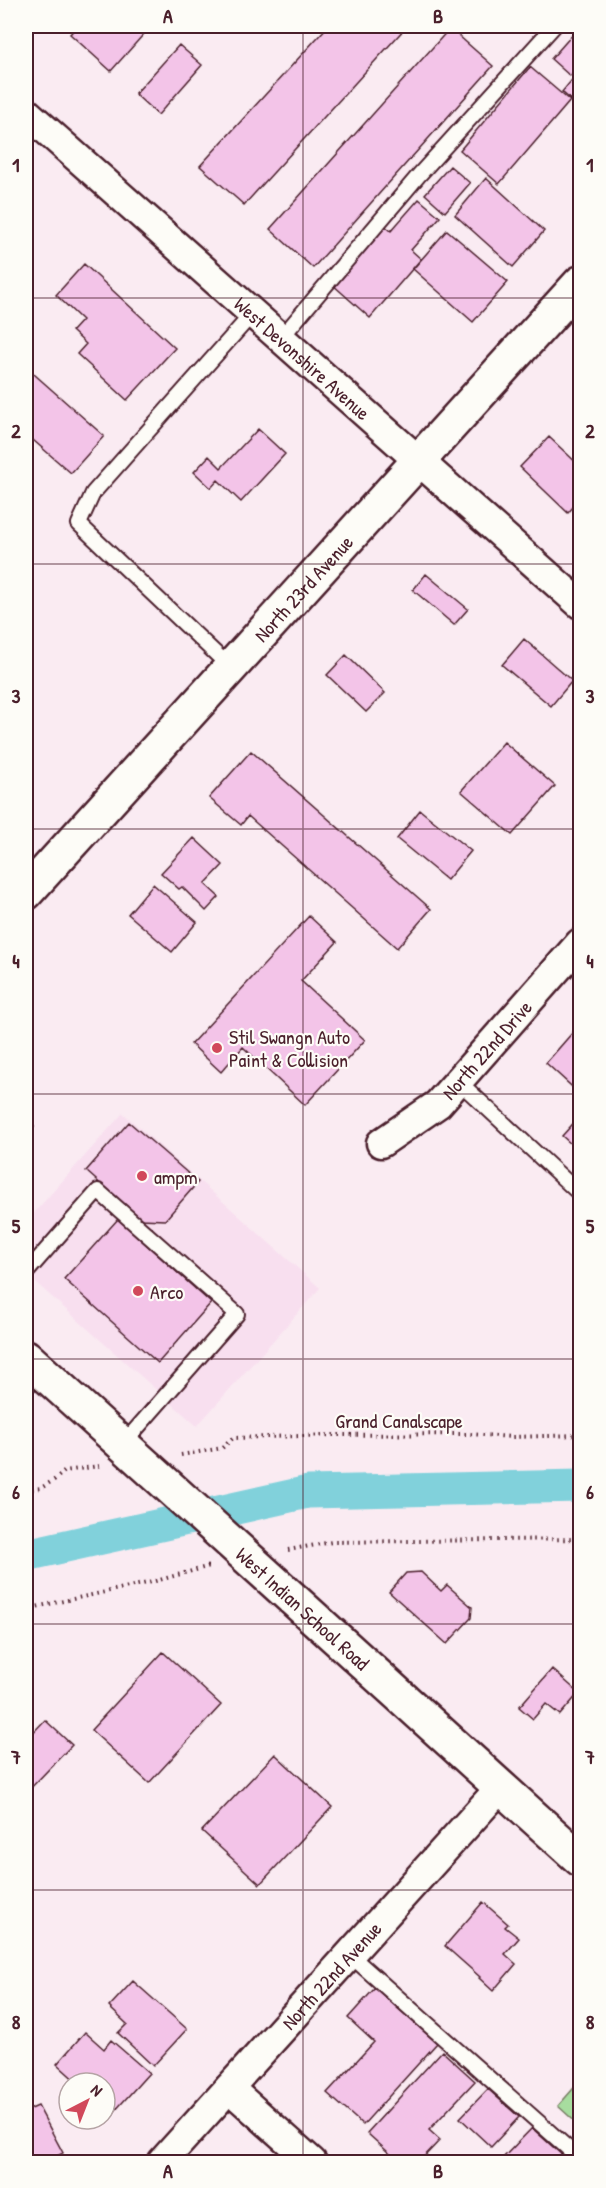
<svg xmlns="http://www.w3.org/2000/svg" width="606" height="2188" font-family="'Patrick Hand',sans-serif">
<rect width="100%" height="100%" fill="#faebf2"/>
<filter id="ink" filterUnits="userSpaceOnUse"><feTurbulence type="fractalNoise" baseFrequency=".0167" numOctaves="2"/><feDisplacementMap in="SourceGraphic" scale="12" xChannelSelector="R" yChannelSelector="G"/><feConvolveMatrix kernelMatrix="1 2 1 2 8 2 1 2 1" color-interpolation-filters="sRGB"/></filter>
<g filter="url(#ink)">
<path fill="#f8dfef" d="M123,1113L320,1288L197,1426L26,1274V1222Z"/>
<path fill="#a7dd9f" stroke="#787e65" stroke-width="1.5" d="M580,2081V2126L558,2106Z"/>
<g fill="none" stroke-linecap="round" stroke-linejoin="round">
<path stroke="#81d1db" stroke-width="33" d="M26,1555L308,1492L580,1486"/>
</g>
<path fill="#f3c4e8" stroke="#4a1f2b" stroke-width="1.5" d="M77,26H151L111,71L70,34Z
M328,26H407L244,205L200,166Z
M580,26V64L570,76L551,59Z
M450,28L493,66L313,268L270,229Z
M179,45L202,65L158,115L135,94Z
M530,67L570,101L499,184L460,150Z
M580,70V108L562,92Z
M450,166L470,183L445,212L425,194Z
M486,178L544,231L513,267L455,215Z
M419,199L440,217L411,250L421,259L370,318L332,284L383,224L391,231Z
M447,230L508,282L473,322L413,269Z
M84,264L175,348L127,400L77,354L86,344L72,331L82,320L56,295Z
M26,367L104,436L71,473L26,434Z
M258,429L285,454L241,502L218,480L211,488L194,472L209,456L221,468Z
M549,437L580,466V499L568,513L520,467Z
M426,574L468,609L454,625L413,590Z
M524,639L572,681L551,706L502,665Z
M346,655L385,693L366,712L327,675Z
M504,742L555,786L512,835L461,791Z
M251,751L431,909L397,948L248,816L241,825L209,798Z
M420,810L471,851L447,880L397,839Z
M194,838L223,865L205,884L219,897L206,911L182,887L179,889L161,873Z
M153,884L197,922L172,952L128,914Z
M309,916L337,942L301,981L365,1040L305,1105L243,1047L221,1072L191,1044Z
M580,1024V1094L546,1063Z
M26,1105L33,1112L26,1119L34,1126L26,1136Z
M580,1116V1152L562,1136Z
M129,1122L198,1182L165,1220L140,1219L86,1171Z
M118,1219L211,1303L158,1363L64,1279Z
M421,1572L441,1591L447,1585L472,1607L471,1618L447,1644L389,1592L406,1573Z
M163,1652L221,1705L149,1783L91,1730Z
M552,1669L579,1693L560,1715L546,1704L533,1719L519,1707Z
M45,1720L72,1745L26,1793V1740Z
M275,1754L332,1807L260,1884L202,1831Z
M483,1902L508,1924L505,1927L519,1938L505,1954L516,1964L493,1991L479,1978L480,1977L445,1946Z
M133,1981L187,2029L153,2066L118,2033L127,2024L109,2007Z
M375,1988L437,2043L363,2125L327,2093L374,2042L348,2018Z
M85,2032L104,2049L111,2040L149,2073L113,2113L105,2107V2083H78L57,2064Z
M442,2051L475,2081L429,2130L440,2140L419,2162H399L367,2133Z
M488,2089L519,2117L491,2147L460,2118Z
M26,2103L29,2110L38,2106L63,2153L45,2162H26Z
M532,2128L563,2156L557,2162H499Z"/>
<g fill="none" stroke-linecap="round" stroke-linejoin="round">
<defs>
<path id="service" d="M281,338L419,175L554,26
M231,668L79,524L93,493L253,313
M458,1081L580,1194
M26,1273L98,1191L237,1314L123,1444
M350,1955L580,2159"/>
<g id="minor">
<path id="s1" d="M26,112L580,604"/>
<path id="s2" d="M381,1143L438,1104L580,943"/>
<path d="M229,2088L312,2162"/>
<path id="s3" d="M162,2162L501,1787"/>
</g>
<g id="tertiary">
<path id="s4" d="M26,893L580,283"/>
</g>
<g id="secondary">
<path id="s5" d="M26,1357L580,1859"/>
</g>
</defs>
<use href="#service" stroke="#4a1f2b" stroke-width="18"/>
<use href="#minor" stroke="#4a1f2b" stroke-width="33"/>
<use href="#tertiary" stroke="#4a1f2b" stroke-width="38"/>
<use href="#secondary" stroke="#4a1f2b" stroke-width="38"/>
<path stroke="#4a1f2b" stroke-width="4" stroke-dasharray="1.5 4.5" stroke-linecap="butt" d="M181,1455L222,1448L233,1438L335,1435L469,1434L512,1437L580,1435
M26,1490L41,1488L54,1480L65,1471L99,1466
M288,1550L332,1542L580,1539
M26,1609L152,1582L210,1566"/>
<use href="#service" stroke="#fdfcf7" stroke-width="14"/>
<use href="#minor" stroke="#fdfcf7" stroke-width="28"/>
<use href="#tertiary" stroke="#fdfcf7" stroke-width="33"/>
<use href="#secondary" stroke="#fdfcf7" stroke-width="33"/>
</g>
</g>
<path fill="none" stroke="#4a1f2b" stroke-width="1.5" stroke-opacity="0.55" d="M303,26V2162M26,298H580M26,564H580M26,829H580M26,1094H580M26,1359H580M26,1624H580M26,1890H580"/>
<g fill="#d1495b" stroke="#fdfcf7" stroke-width="2">
<circle cx="217" cy="1048" r="6"/>
<circle cx="142" cy="1176" r="6"/>
<circle cx="138" cy="1291" r="6"/>
</g>
<g text-anchor="middle" dominant-baseline="central" stroke-width="4.5" stroke-linejoin="round" paint-order="stroke">
<g font-size="20" fill="#4a1f2b" stroke="#fdfcf7">
<text stroke="none"><textPath href="#s1" startOffset="370">West Devonshire Avenue</textPath></text>
<text stroke="none"><textPath href="#s4" startOffset="412">North 23rd Avenue</textPath></text>
<text stroke="none"><textPath href="#s2" startOffset="142">North 22nd Drive</textPath></text>
<text x="399" y="1420">Grand Canalscape</text>
<text stroke="none"><textPath href="#s5" startOffset="374">West Indian School Road</textPath></text>
<text stroke="none"><textPath href="#s3" startOffset="252">North 22nd Avenue</textPath></text>
</g>
<g font-size="20" fill="#4a1f2b" stroke="#fdfcf7" text-anchor="start">
<text x="229" y="1036">Stil Swangn Auto<tspan x="229" dy="23">Paint &amp; Collision</tspan></text>
<text x="154" y="1176">ampm</text>
<text x="150" y="1291">Arco</text>
</g>
</g>
<rect width="606" height="2188" fill="none" stroke="#fdfcf7" stroke-width="66"/>
<g transform="translate(87 2101) rotate(42)"><circle r="28" fill="#fdfcf7" stroke="#b5a4a5" stroke-width="1.5"/>
<path d="M0-4.5L10 22L0 15L-10 22Z" fill="#d1495b"/>
<text y="-9" font-size="16" font-weight="bold" text-anchor="middle" fill="#4a1f2b">N</text>
</g>
<rect x="33" y="33" width="540" height="2122" fill="none" stroke="#4a1f2b" stroke-width="2"/>
<g font-size="20" text-anchor="middle" font-weight="bold" fill="#4a1f2b">
<text x="168" y="23">A</text>
<text x="438" y="23">B</text>
<text x="16" y="172">1</text>
<text x="590" y="172">1</text>
<text x="16" y="438">2</text>
<text x="590" y="438">2</text>
<text x="16" y="703">3</text>
<text x="590" y="703">3</text>
<text x="16" y="968">4</text>
<text x="590" y="968">4</text>
<text x="16" y="1233">5</text>
<text x="590" y="1233">5</text>
<text x="16" y="1499">6</text>
<text x="590" y="1499">6</text>
<text x="16" y="1764">7</text>
<text x="590" y="1764">7</text>
<text x="16" y="2029">8</text>
<text x="590" y="2029">8</text>
<text x="168" y="2178">A</text>
<text x="438" y="2178">B</text>
</g>
</svg>
